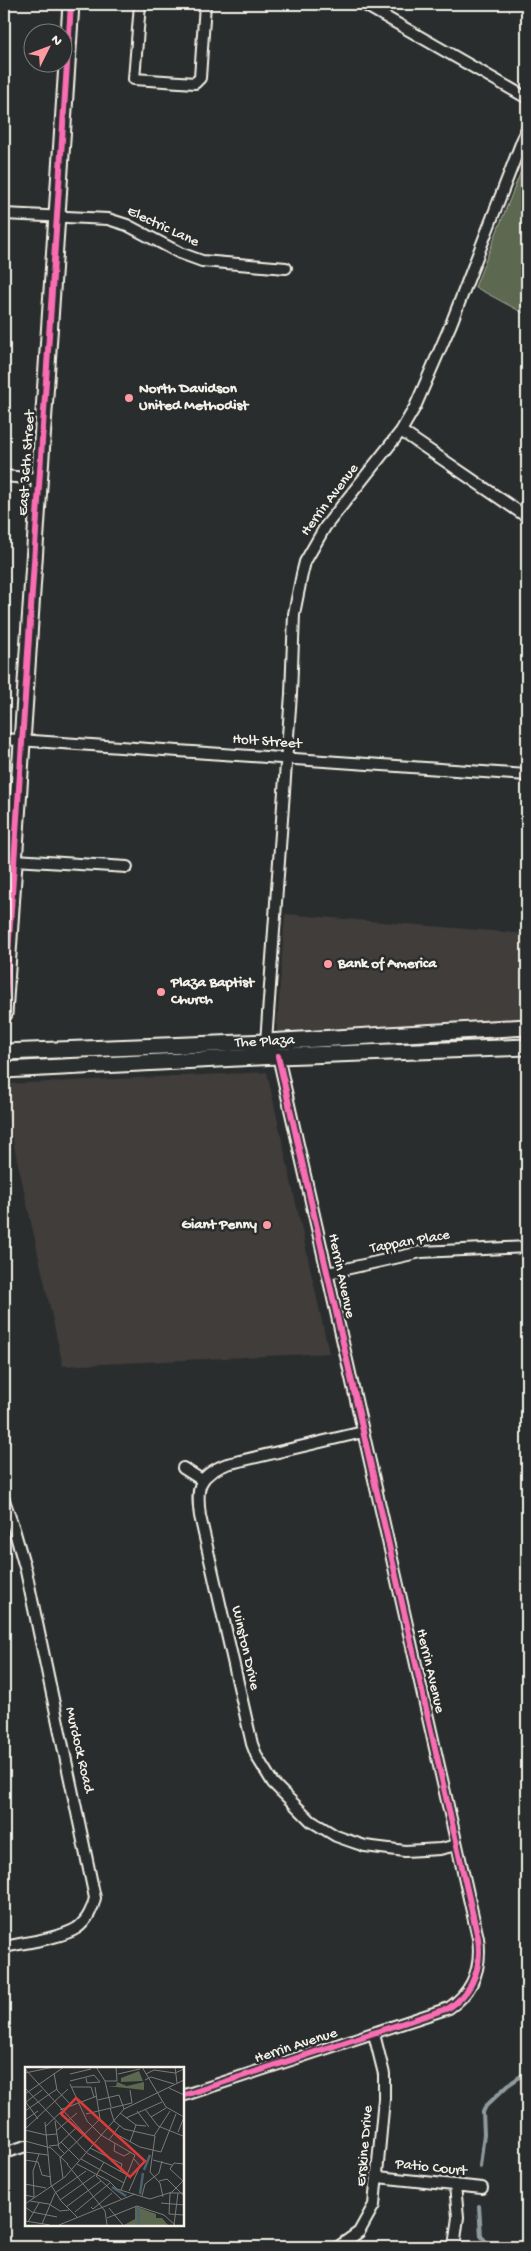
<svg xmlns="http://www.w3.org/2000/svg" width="531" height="2251" font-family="'Gochi Hand',sans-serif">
<rect width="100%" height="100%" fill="#2a2d2e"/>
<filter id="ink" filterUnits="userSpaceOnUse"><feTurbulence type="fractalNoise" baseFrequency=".02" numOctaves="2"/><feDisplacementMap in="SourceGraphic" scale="10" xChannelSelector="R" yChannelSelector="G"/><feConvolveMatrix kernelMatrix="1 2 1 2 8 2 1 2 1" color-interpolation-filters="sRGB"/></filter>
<g filter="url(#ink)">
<path fill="#3f3c3a" d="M4,750L14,751L6,811L4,909Z
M285,914L527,934L522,1017L519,1036L276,1037Z
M267,1072L329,1353L63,1366L4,1101V1084Z"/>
<path fill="#5c684f" stroke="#a8ac9c" d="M527,156V315L475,287Z"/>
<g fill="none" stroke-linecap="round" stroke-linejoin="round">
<path stroke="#8f9b9f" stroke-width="4" d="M480,2166L484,2134L483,2112L486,2106L508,2085L527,2072
M479,2206L481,2236L491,2247"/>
<defs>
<path id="street" d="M140,4L134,79L195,83L200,78L205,4
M363,4L527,98
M4,214L108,219L127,225L180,253L202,261L286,268
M401,431L527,517
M4,476L38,479
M4,739L527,775
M15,860L127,867
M266,1042L291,694L294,614L302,574L305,562L325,527L401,431L415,407L451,324L527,128
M328,1273L421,1252L527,1247
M363,1432L227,1464C198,1475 196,1487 200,1516L252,1744L257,1757L273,1783L311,1821L336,1836L350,1841L365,1846L405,1851L440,1849L457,1845
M183,1468L202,1480
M4,1500L14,1529L26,1571L95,1898C93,1908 87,1921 77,1928C62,1938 23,1943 4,1947
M182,2096L449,2008C474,1991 482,1967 478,1938L278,1056
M4,2153L26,2146
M378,2177L482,2188
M338,2247L359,2232L374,2205L384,2099V2074L374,2034
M454,2247L458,2217L455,2185"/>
<g id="secondary">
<path d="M4,1014L71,4"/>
<path id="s1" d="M4,1052L266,1042L527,1027"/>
<path d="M4,1070L278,1056L527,1047"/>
</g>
</defs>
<use href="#street" stroke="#f4f1e8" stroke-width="14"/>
<use href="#secondary" stroke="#f4f1e8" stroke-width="19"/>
<use href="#street" stroke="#2a2d2e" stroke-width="10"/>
<use href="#secondary" stroke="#2a2d2e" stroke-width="15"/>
<defs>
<path id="cycleway" d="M4,1014L71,4
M182,2096L449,2008C474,1991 482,1967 478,1938L278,1056"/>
</defs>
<use href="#cycleway" stroke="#2a2d2e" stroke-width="9"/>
<use href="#cycleway" stroke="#f96db3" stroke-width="6"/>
</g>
</g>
<g fill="#ff9aa2" stroke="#2a2d2e" stroke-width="2">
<circle cx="129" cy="398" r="5"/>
<circle cx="328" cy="964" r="5"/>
<circle cx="161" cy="992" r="5"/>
<circle cx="267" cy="1225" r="5"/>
</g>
<g text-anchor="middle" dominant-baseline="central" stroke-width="5" stroke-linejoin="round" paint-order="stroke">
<g font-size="15" fill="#f4f1e8" stroke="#2a2d2e">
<text transform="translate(163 227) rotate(25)">Electric Lane</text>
<text transform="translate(27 463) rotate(-86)">East 36th Street</text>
<text transform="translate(330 500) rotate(-53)">Herrin Avenue</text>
<text transform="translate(267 742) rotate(4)">Holt Street</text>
<text stroke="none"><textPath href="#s1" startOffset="261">The Plaza</textPath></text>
<text transform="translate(410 1242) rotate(-10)">Tappan Place</text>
<text transform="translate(341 1276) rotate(78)">Herrin Avenue</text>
<text transform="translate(245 1648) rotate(77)">Winston Drive</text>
<text transform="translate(430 1671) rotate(77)">Herrin Avenue</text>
<text transform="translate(79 1750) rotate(77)">Murdock Road</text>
<text transform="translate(296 2046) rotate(-18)">Herrin Avenue</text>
<text transform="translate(365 2146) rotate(-85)">Erskine Drive</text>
<text transform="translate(431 2168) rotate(6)">Patio Court</text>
</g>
<g font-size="15" font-weight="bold" fill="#f4f1e8" stroke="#2a2d2e" text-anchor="start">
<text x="139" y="389">North Davidson<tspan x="139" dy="17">United Methodist</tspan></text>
<text x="338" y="964">Bank of America</text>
<text x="171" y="983">Plaza Baptist<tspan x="171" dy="17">Church</tspan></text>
<text x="257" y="1225" text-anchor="end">Giant Penny</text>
</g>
</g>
<g transform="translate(25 2067)">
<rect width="159" height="159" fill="#2a2d2e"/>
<path d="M114,4L118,14L96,15V11ZM92,15L102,19L119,15V23L82,19H91ZM110,139L131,147V151H137L143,158H99L110,152Z" fill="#5c684f"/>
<path fill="none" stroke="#4b626f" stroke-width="2.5" d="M119,103L125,88M87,120L101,129M115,127L118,106M113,140L114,158"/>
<path fill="none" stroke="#7b7b78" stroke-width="1" d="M71,0L80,14L86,40M117,0L141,40L159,50M150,0L152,16M0,2L69,77M0,6L29,0M29,6L32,23L45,37M45,7L66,2M93,7L115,2M121,7L129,3L150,6L159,2M120,13L126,10L149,17M45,14L69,8L75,15L62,16L61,11M80,14H92L91,0M45,17L62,54L76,68M47,20H66L69,30M70,20L75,52L83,60M0,21L62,86L102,108M144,21L159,28M0,27L39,0M73,33L94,28L99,42M0,34L13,52M1,35L17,23M85,41L89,54L99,62L130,69M120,42L133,59L158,69M35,43L72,29M0,44L32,22M112,44L124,60M95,46L111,58L121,59M61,47L107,36L105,23M126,50L141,41M101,51L137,35M0,53L13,44M30,54L34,81L40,87M20,55L26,118L36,134L53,151M20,60L37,44M0,62L43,22M0,63L21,68L32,67M31,64L52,46M153,65L159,50M89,66L115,80L136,85L151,47M76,68L110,88L96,123M129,69L145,44M130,69L125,105L135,116L138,130M84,73L95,58M0,74L26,81L43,97M36,75L54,93M105,75L111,58M90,76L89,84L99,89L106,85M24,79L33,78L52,60M65,81L97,97L95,104M0,85L23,88M35,90L38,111M35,91L75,52M56,92L99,116M0,93L13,95L17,108L26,110M128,93L147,98M79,95L71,109L96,132M42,97L80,144L82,158M52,97L84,114L92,122L125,132L147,125L159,113M40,110L99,42L159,13M134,114L142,112L159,129M158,114L145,102L149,96L159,97M0,117L21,121M104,124L115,99L109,92M30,126L61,104M0,128L9,130L8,104L14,87M117,129L120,117L134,106L137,94M35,133L70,108M5,134L24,137L35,144L44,143M136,136L159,138M0,137L40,110M0,140L7,145L32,150M41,140L76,114M66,140L68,142L87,126M84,141L98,158M50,145L86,115M144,147L145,126H159M144,147L159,148M82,151L112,139L139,148L150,158M0,154L25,158M3,155L14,136M17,157L30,126M34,158L110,127M149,158L153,126"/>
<path fill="#d93c3b" fill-opacity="0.15" stroke="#d93c3b" stroke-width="2.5" d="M51,31L120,94L105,110L36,47Z"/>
<rect width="159" height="159" fill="none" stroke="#f4f1e8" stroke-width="2.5"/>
</g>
<rect width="531" height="2251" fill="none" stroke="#2a2d2e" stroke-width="20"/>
<rect x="10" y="10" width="511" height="2231" fill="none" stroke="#f4f1e8" stroke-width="2" filter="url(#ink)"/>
<g transform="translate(48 48) rotate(48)"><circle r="24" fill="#2a2d2e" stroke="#7b7b78"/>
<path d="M0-4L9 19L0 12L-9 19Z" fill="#ff9aa2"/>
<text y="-8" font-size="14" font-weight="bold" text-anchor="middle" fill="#f4f1e8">N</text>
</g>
</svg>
